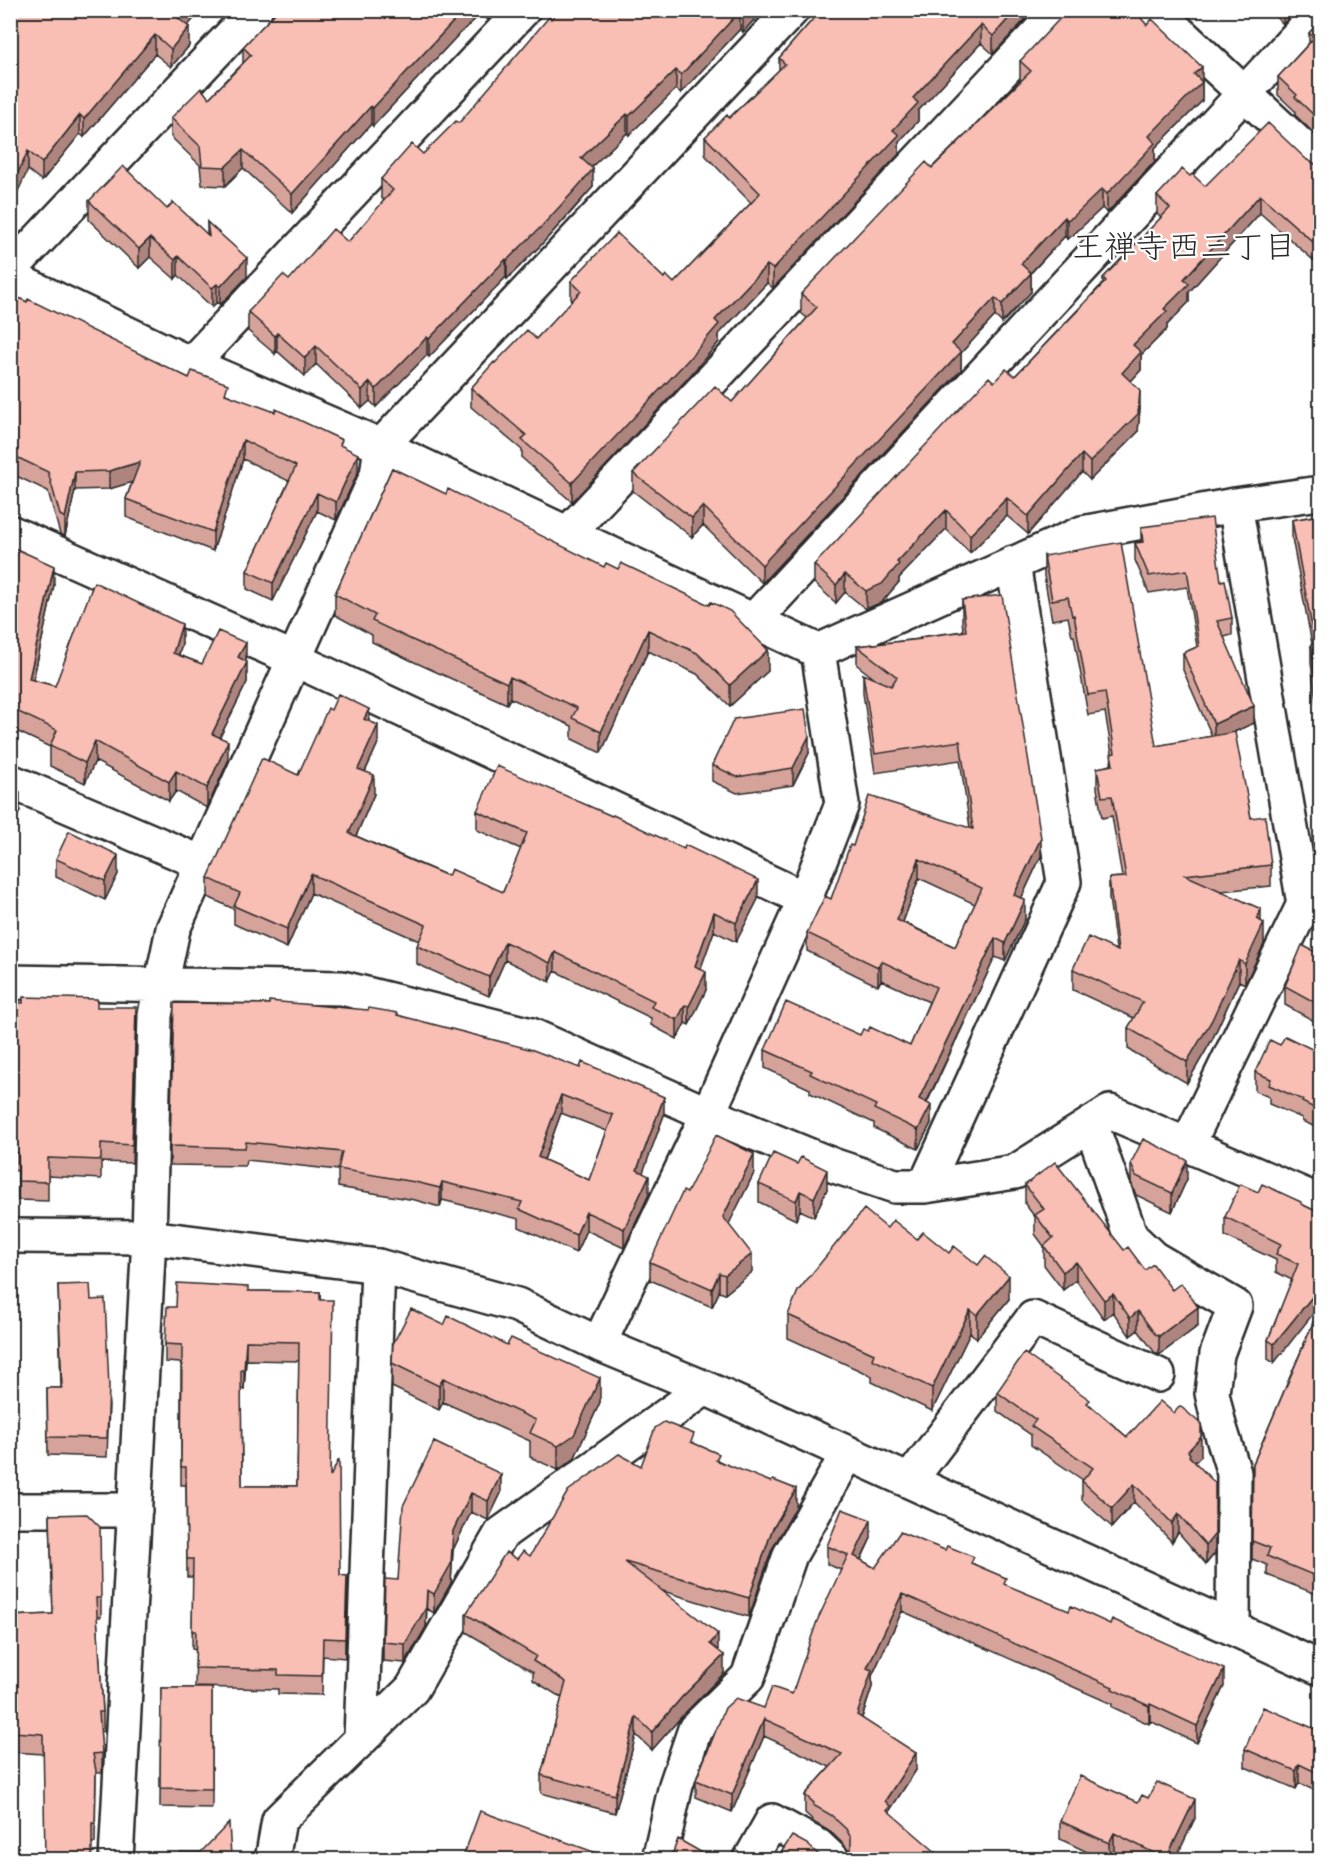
<svg xmlns="http://www.w3.org/2000/svg" width="1331" height="1870" font-family="Caveat,'Klee One',sans-serif">
<rect width="100%" height="100%" fill="#fff"/>
<filter id="ink" filterUnits="userSpaceOnUse"><feTurbulence type="fractalNoise" baseFrequency=".0167" numOctaves="2"/><feDisplacementMap in="SourceGraphic" scale="12" xChannelSelector="R" yChannelSelector="G"/><feConvolveMatrix kernelMatrix="1 2 1 2 8 2 1 2 1" color-interpolation-filters="sRGB"/></filter>
<g filter="url(#ink)">
<g fill="none" stroke-linecap="round" stroke-linejoin="round">
<defs>
<path id="minor" d="M1155,10L1320,164
M10,270L255,10
M10,277L191,364L381,446L818,651L1082,533L1235,505L1320,493
M191,364L523,10
M10,532L294,659L805,899
M568,533L1060,10
M754,620L1320,12
M10,781L202,863
M10,982L342,988L531,1035L708,1114L835,1166L895,1186H925L1015,1172L1110,1112L1320,1202
M1091,1124L1131,1237L1153,1258L1235,1306L1217,1354L1212,1393L1219,1425L1234,1473L1233,1627
M1187,1146L1304,904L1235,505
M925,1186L1064,882L1013,563
M599,1344L708,1114L805,899L842,804L818,651
M910,1480L1033,1318L1158,1375
M10,1510H135
M361,1739L378,1266
M116,1860L149,1237L155,1015L173,929L377,475L381,446L792,10
M272,1860L279,1820L412,1689L501,1534L705,1388
M659,1860L676,1785L695,1729L748,1677L790,1555L848,1453
M750,1860L772,1821L818,1846L833,1860"/>
<path id="tertiary" d="M10,1236L149,1237L378,1266L517,1305L599,1344L705,1388L1320,1668"/>
</defs>
<use href="#minor" stroke="#2b2b2b" stroke-width="38"/>
<use href="#tertiary" stroke="#2b2b2b" stroke-width="38"/>
<use href="#minor" stroke="#fff" stroke-width="33"/>
<use href="#tertiary" stroke="#fff" stroke-width="33"/>
</g>
<path fill="#d6a39b" stroke="#2b2b2b" stroke-width="1.5" fill-rule="evenodd" d="M10,10H202L187,26L189,46L171,67L155,54L84,137L80,134L42,181L28,170Z
M278,10H498L488,20L481,14L459,34L373,126L371,124L292,213L243,168L225,186L202,185L200,165L171,137V118L209,98L243,64V47Z
M560,10H763L743,32L740,29L681,93L676,89L629,135L627,133L591,167L593,187L574,209L541,245L507,279L506,277L429,357L427,355L376,407L370,401L362,408L316,364L305,376L277,351L275,354L248,331V312L289,280L348,242L384,201L381,197V179L423,154L459,123Z
M821,10H1034L993,54L981,43L918,111V121L899,142V154L773,288L767,283L719,334V342L687,379L572,502L522,458V450L471,407V388L495,363L536,339L572,301L571,299V281L664,278L674,283L751,203L705,155V137L729,118L779,70V58Z
M1269,10H1296L1283,24Z
M1320,21V139L1295,115V111L1278,95V77L1309,43V33Z
M1020,61L1202,82V101L1155,148V161L1107,213L1102,208L1073,235L1067,239L1065,236L1031,273V292L1002,323L995,316L961,353V370L762,583L703,525L692,537L633,491V473L732,402L807,318L801,313V294L1021,81L1020,80Z
M1307,160L1315,164H1320V266L1260,213L1189,292V302L1167,325V329L1141,355V370L1131,381L1140,408L1138,432L1090,480L1082,472L1028,534L1007,516L970,553L946,529L899,578V582L882,602L866,609L845,592L836,603L814,583V565L994,382L1015,376L1103,283V278L1161,218L1157,214V196L1190,176L1205,186Z
M89,201L167,209L207,235V222L247,277L220,305L217,302L212,307L178,275L175,279L150,257L139,268L89,220Z
M10,294L189,378L228,395L342,446L358,472L336,520L317,511L273,601L247,589V571L289,481L243,459L213,551L126,517V499L132,482L109,489L75,490L65,536L60,534L48,491L10,473Z
M392,468L768,671L730,706L697,674L648,651L601,753L572,739V726L510,698L507,704L410,660L372,642V635L335,615V594Z
M1320,515V730L1311,663V645L1312,644L1292,538V520Z
M1141,527L1221,581L1232,618V635L1224,637L1254,723L1234,732L1251,818L1271,865V886L1221,891L1261,922L1264,944L1245,984L1239,981L1212,1040L1187,1083L1128,1049V1028L1134,1018L1073,990V969L1116,949L1109,898V878L1122,877L1112,816L1102,818L1097,788V768L1111,765L1112,754L1105,712L1088,715L1074,636H1072L1068,617L1052,620L1044,576V556L1156,746L1212,736L1183,670V653L1197,647L1187,587L1149,593L1135,560V543L1141,542Z
M10,546L54,585L33,680L55,686L182,644L179,655L202,664L246,662L247,682L220,737L228,761L207,808L176,791L169,801L95,761L85,783L50,766V747L10,728Z
M962,600L1041,856L1021,899L1025,919L1005,961L995,957L927,1103L931,1123L918,1149L874,1128V1123L810,1093V1089L765,1068V1050L860,1035L868,1031L910,1046L929,1002L881,980L878,986L807,951V933L831,899L853,846L970,828L960,760L875,773L863,693V674L875,679L857,665V646L920,639V637L963,631L962,619ZM919,878L975,904L955,947L903,922Z
M331,710L369,721L378,743L365,772L374,794L356,836L448,876L503,892L521,849L477,830V811L758,899L736,942L714,931L700,969L706,990L689,1025L685,1023L677,1039L651,1025V1018L555,971L550,982L505,960L489,996L417,964V946L419,941L311,893L287,948L234,924V909L208,897V878L298,775Z
M1320,738V791L1315,758V739Z
M809,753L793,785L737,793L712,781V765Z
M56,859L118,874L105,900L56,877Z
M1317,953L1316,1022L1285,1005V986Z
M10,1002L97,1007L136,1025L132,1163L101,1162V1179L48,1176V1201L18,1200V1171L10,1170Z
M398,1015L664,1115L642,1173L649,1194L624,1248L586,1230L576,1253L519,1227V1219L442,1200L440,1207L415,1200L338,1187V1170L246,1160L245,1166L170,1165V1146ZM561,1113L607,1131L589,1180L544,1160Z
M1280,1045L1320,1053V1129L1302,1121V1118L1269,1104V1097L1255,1091V1072Z
M1131,1163L1187,1179L1172,1212L1136,1195L1131,1182Z
M797,1164L827,1189L814,1217L800,1210L796,1220L759,1202V1184Z
M754,1173L728,1225L752,1272L725,1294L719,1292L712,1307L650,1280V1262L687,1193Z
M1025,1185L1124,1250L1198,1326L1159,1355L1155,1353L1138,1330L1130,1336L1113,1312L1104,1319L1076,1280L1063,1290L1044,1265V1246L1035,1234V1217L1025,1204Z
M1301,1204L1320,1213L1274,1363L1268,1359V1340L1292,1280L1276,1272V1260L1225,1236V1217Z
M887,1228L949,1253L1009,1299L977,1338L970,1333L932,1411L872,1382V1376L788,1338V1315Z
M58,1285L91,1300L109,1405L107,1457L48,1455L47,1388H61Z
M248,1291L320,1292L330,1476L340,1575L347,1595L345,1658L323,1656L322,1695L278,1694V1689L195,1687L196,1650L192,1649L193,1577H187L186,1485H181V1363L165,1362V1344L176,1307ZM246,1360L299,1361L297,1486H242L241,1388L244,1389Z
M1320,1306V1618L1317,1617V1598L1319,1595L1267,1575V1565L1252,1559L1253,1464Z
M392,1363L600,1402L574,1459L558,1470L530,1457V1441L443,1402L439,1410L392,1387Z
M997,1392L1090,1405L1127,1437L1201,1456L1195,1462L1215,1553L1206,1564L1178,1532L1172,1542L1134,1502L1112,1527L1082,1500V1481L1083,1480L1031,1445V1435L997,1411Z
M434,1442L501,1493L488,1520L471,1512L453,1550L451,1583L434,1613L427,1609L426,1627L405,1663L383,1661V1642L398,1580Z
M694,1443L719,1461L796,1507L772,1549L749,1617L663,1591L718,1650L724,1673L682,1716L652,1750L636,1735L615,1813L541,1793V1775L562,1698L533,1680V1672L466,1632V1614L517,1559L530,1556L641,1466Z
M50,1515L101,1598V1617H97L103,1712V1731L100,1732L102,1753V1773H96L95,1843H92L43,1754L12,1752L10,1616L53,1614Z
M871,1538L861,1560L875,1568L974,1564L1006,1586L1224,1686L1197,1743L1150,1721L1149,1724L1112,1707V1704L902,1611L872,1676V1687L862,1718L916,1770L890,1810L846,1856L849,1851L846,1847L831,1832L813,1822V1820L805,1813V1795L830,1767L764,1736L732,1812L696,1797V1780L764,1708L792,1694L841,1570L827,1564V1546Z
M161,1688H212V1808L160,1807Z
M1320,1731V1793L1299,1783L1296,1789L1245,1767V1749Z
M1138,1802L1195,1818L1175,1860H1129L1114,1852L1110,1860H1104L1060,1839V1821Z"/>
<path fill="#ae857e" stroke="#2b2b2b" stroke-width="1.5" d="M185,10H202L178,36V18Z
M464,10H481V14L459,34L373,126V108Z
M488,10H498L488,20Z
M746,10H763L743,32V14Z
M1016,10H1034L993,54V36Z
M1283,10H1296L1283,24Z
M740,11V29L681,93V75Z
M981,25V43L918,111V121L899,142V154L773,288V269L893,130L913,98Z
M189,27V46L171,67V49Z
M155,35V54L84,137V119Z
M1202,67V101L1155,148V161L1107,213V194L1194,74Z
M676,70V89L629,135V116Z
M371,106V124L292,213V194Z
M627,114V133L581,177V158Z
M80,115V134L42,181V163Z
M243,150V168L225,186V167Z
M28,151V170L10,208V190Z
M593,169V187L541,245L507,279V260Z
M1102,189V208L1073,235L1067,239V220Z
M1260,195V213L1189,292V302L1167,325V329L1141,355V370L1122,391V373L1133,345L1164,309L1184,279Z
M1065,217V236L1021,283V264Z
M150,238V257L139,268V249Z
M178,256V275L175,279V260Z
M247,258V277L220,305V287Z
M506,259V277L429,357V339Z
M767,265V283L719,334V342L687,379L572,502V483L715,320Z
M1031,273V292L1002,323V304Z
M217,284V302L212,307V288Z
M995,298V316L961,353V370L762,583V565L952,344Z
M277,333V351L275,354V336Z
M427,337V355L376,407V389Z
M316,346V364L305,376V358Z
M370,382V401L362,408V390Z
M1140,390V408L1138,432L1090,480V462Z
M243,440V459L213,551V532Z
M358,454V472L336,520V502Z
M1082,454V472L1028,534V516Z
M140,462V480L109,489V471Z
M75,472V490L65,536V518Z
M317,493V511L273,601V583Z
M1007,498V516L970,553V535Z
M703,506V525L692,537V518Z
M946,510V529L899,578V582L882,602L866,609V591L897,562Z
M54,566V585L29,699V679Z
M845,574V592L836,603V585Z
M182,624V644L173,672V653Z
M648,630V651L601,753V732Z
M246,643V663L238,657Z
M768,650V671L730,706V685Z
M247,662V682L212,753V734Z
M510,677V698L507,704V683Z
M1254,706V723L1214,741V724Z
M369,709V727L364,719Z
M378,725V743L358,787V769Z
M809,736V753L793,785V768Z
M95,741V761L85,783V763Z
M228,741V761L207,808V788Z
M176,771V791L169,801V782Z
M374,775V794L349,852V833Z
M20,792V811L10,831V812Z
M1041,838V856L1014,914V895Z
M118,855V874L105,900V881Z
M919,859V878L897,938V920Z
M311,874V893L287,948V929Z
M758,880V899L736,942V923Z
M1025,900V919L1005,961V943Z
M1261,909V929L1264,923V944L1245,984V964L1257,919Z
M714,912V931L695,985V966Z
M995,938V957L919,1118V1099Z
M505,942V960L489,996V977Z
M555,952V971L550,982V963Z
M1239,960V981L1212,1040L1187,1083V1062Z
M881,961V980L878,986V967Z
M706,972V990L689,1025V1006Z
M1320,995V1014L1316,1022V1003Z
M685,1005V1023L677,1039V1020Z
M561,1095V1113L538,1176V1157Z
M664,1097V1115L637,1189V1170Z
M931,1105V1123L918,1149V1130Z
M754,1154V1173L723,1236V1217Z
M1187,1160V1179L1172,1212V1193Z
M827,1170V1189L814,1217V1198Z
M649,1176V1194L624,1248V1229Z
M442,1182V1200L440,1207V1188Z
M800,1191V1210L796,1220V1201Z
M586,1212V1230L576,1253V1235Z
M752,1254V1272L725,1294V1275Z
M1076,1262V1280L1063,1290V1272Z
M719,1273V1292L712,1307V1289Z
M1009,1276V1299L977,1338V1315Z
M1320,1287V1305L1274,1363V1344Z
M1113,1294V1312L1104,1319V1300Z
M1198,1307V1326L1159,1355V1336Z
M970,1310V1333L932,1411V1388Z
M1138,1311V1330L1130,1336V1318Z
M246,1341V1360L244,1389V1370Z
M443,1378V1402L439,1410V1386Z
M600,1378V1402L574,1459L558,1470V1446Z
M1201,1424V1456L1190,1467L1188,1451Z
M501,1474V1493L488,1520V1501Z
M1215,1483V1553L1206,1564V1545Z
M1134,1484V1502L1112,1527V1508Z
M796,1489V1507L772,1549L749,1617V1598L772,1530Z
M471,1493V1512L453,1550L451,1583L434,1613V1594L453,1531Z
M1178,1514V1532L1172,1542V1523Z
M871,1520V1538L854,1573V1556Z
M347,1576V1595L345,1658V1639Z
M427,1590L426,1627L405,1663V1644Z
M902,1594V1611L872,1676V1687L857,1732V1715L867,1668Z
M718,1634V1652L710,1644Z
M724,1655V1673L682,1716L652,1750V1732L682,1697Z
M1224,1669V1686L1197,1743V1726Z
M1150,1704V1721L1149,1724V1706Z
M636,1717V1735L615,1813V1795Z
M764,1719V1736L732,1812V1795Z
M12,1732V1752L10,1763V1744Z
M916,1753V1770L890,1810V1824L885,1801Z
M1299,1764V1783L1296,1789V1771Z
M1195,1799V1818L1175,1860L1166,1859Z
M1114,1833V1852L1110,1860H1109V1843Z"/>
<path fill="#f9beb4" stroke="#2b2b2b" stroke-width="1.5" fill-rule="evenodd" d="M10,10H185L178,18L189,27L171,49L155,35L84,119L80,115L42,163L28,151L10,190Z
M278,10H464L373,108L371,106L292,194L243,150L225,167L202,166L200,146L171,118L201,88L209,98L251,55L243,47Z
M560,10H746L743,14L740,11L681,75L676,70L629,116L627,114L581,158L593,169L574,191L541,227L507,260L506,259L429,339L427,337L376,389L370,382L362,390L316,346L305,358L277,333L275,336L248,312L283,275L289,280L333,229L348,242L393,190L381,179L412,144L423,154L456,121L459,123L549,17L551,19Z
M821,10H1016L993,36L981,25L913,98L918,103L893,130L899,135L773,269L767,265L715,320L719,324L687,361L572,483L522,440L526,435L471,388L494,362L495,363L527,330L536,339L581,291L571,281L617,233L664,278L666,275L674,283L753,201L760,193L705,137L727,115L729,118L785,64L779,58Z
M1068,10H1134L1147,25L1152,19L1202,67L1194,74L1202,82L1149,136L1155,143L1107,194L1102,189L1073,217L1067,220L1065,217L1021,264L1031,273L1002,304L995,298L952,344L961,352L762,565L703,506L692,518L633,473L715,386L732,402L817,307L801,294L926,162L932,168L1031,71L1020,61Z
M1320,21V121L1295,97L1297,95L1278,77L1314,38L1309,33Z
M1268,123L1307,160L1315,164H1320V248L1260,195L1184,279L1189,284L1164,309L1167,311L1133,345L1141,352L1122,373L1140,390L1138,414L1090,462L1082,454L1028,516L1007,498L970,535L946,510L897,562L899,564L882,584L866,591L845,574L836,585L814,565L989,377L994,382L1006,369L1015,376L1106,281L1103,278L1170,208L1157,196L1182,169L1190,176L1192,174L1205,186Z
M123,166L167,209L173,202L209,236L207,222L247,258L220,287L217,284L212,288L178,256L175,260L150,238L139,249L89,201Z
M10,294L27,302L28,299L189,378L192,371L228,384L225,394L275,412L276,409L342,440L340,445L358,454L336,502L317,493L273,583L247,571L296,466L243,440L213,532L126,499L140,462L109,471L75,472L65,518L60,515L48,472L10,454Z
M392,468L446,494L448,489L604,567L606,563L618,569L621,563L709,605L711,602L730,611L768,650L730,685L697,653L648,630L601,732L572,718L577,708L510,677L507,683L410,639L372,621L375,615L335,594Z
M1320,515V712L1311,645L1315,644L1292,520Z
M1212,518L1221,581L1225,580L1232,618L1217,621L1254,706L1214,724L1183,653L1199,646L1187,570L1149,576L1135,543L1143,542L1141,527Z
M1121,542L1156,746L1235,732L1251,818L1265,816L1271,865L1185,875L1261,909L1257,919L1264,923L1245,964L1239,960L1212,1020L1187,1062L1128,1028L1143,1002L1073,969L1088,937L1118,951L1109,878L1126,877L1112,796L1102,797L1097,768L1113,765L1111,754L1115,753L1105,692L1088,695L1074,615L1072,616L1068,597L1052,600L1044,556Z
M10,546L54,566L29,679L55,686L94,582L182,624L173,653L202,664L218,631L246,643L238,657L247,662L212,734L228,741L207,788L176,771L169,782L95,741L85,763L50,746L57,730L10,708Z
M1002,595L1041,838L1014,895L1025,900L1005,943L995,938L919,1099L931,1105L918,1130L874,1109L876,1105L810,1074L812,1071L765,1050L786,1002L860,1035L863,1029L868,1031L870,1027L910,1046L936,987L881,961L878,967L807,933L825,896L831,899L850,845L853,846L869,796L973,829L960,741L875,754L863,674L891,686L897,677L857,646L921,639L920,637L966,631L962,600ZM919,859L982,888L955,947L897,920Z
M338,694L369,709L364,719L378,725L358,769L374,775L349,833L412,861L448,876L451,869L503,892L527,833L477,811L497,766L612,816L613,815L684,849L685,845L758,880L736,923L714,912L695,966L706,972L689,1006L685,1005L677,1020L651,1007L654,1001L555,952L550,963L505,942L489,977L417,946L426,925L311,874L287,929L234,906L240,893L208,878L262,758L298,775L328,708L331,710Z
M805,709L809,736L793,768L737,777L712,765L734,719Z
M1320,738V773L1315,739Z
M10,788L20,792L10,812Z
M69,831L118,855L105,881L56,859Z
M1302,945L1317,953L1320,947V995L1316,1003L1285,986Z
M23,997L97,999V1007H136L132,1145L101,1143V1160L48,1158V1182L18,1181V1153L10,1152V1002L23,1003Z
M269,1001L368,1010L369,1008L398,1013L397,1015L533,1050L580,1068L582,1062L664,1097L637,1170L649,1176L624,1229L586,1212L576,1235L519,1209L522,1202L442,1182L440,1188L415,1182L338,1169L342,1152L246,1142L245,1148L170,1146L174,1003L269,1004ZM561,1095L613,1115L589,1180L538,1157Z
M1285,1036L1320,1053V1111L1302,1102L1303,1100L1269,1085L1271,1079L1255,1072L1270,1040L1280,1045Z
M716,1135L754,1154L723,1217L752,1254L725,1275L719,1273L712,1289L650,1262L683,1191L687,1193Z
M1143,1139L1187,1160L1172,1193L1136,1176L1131,1163Z
M773,1153L797,1164L801,1157L827,1170L814,1198L800,1191L796,1201L759,1184Z
M1055,1162L1124,1250L1128,1247L1145,1270L1153,1264L1172,1290L1181,1283L1198,1307L1159,1336L1155,1334L1138,1311L1130,1318L1113,1294L1104,1300L1076,1262L1063,1272L1044,1246L1053,1238L1035,1215L1044,1209L1025,1185Z
M1240,1184L1258,1192L1262,1184L1301,1202V1204L1320,1213V1287L1274,1344L1268,1340L1298,1264L1276,1254L1281,1244L1225,1217Z
M864,1209L887,1228L893,1220L917,1239L923,1232L949,1253L954,1246L978,1265L985,1256L1009,1276L977,1315L970,1310L932,1388L872,1359L874,1354L788,1315L798,1291Z
M177,1283L248,1287V1291L320,1292V1300H333L330,1477L339,1459L340,1575L347,1576L345,1639L323,1638L322,1676L278,1675V1670L195,1668L196,1631H192L193,1559H187L186,1467H181L182,1345L165,1344L167,1307H176ZM246,1341L299,1342L297,1486H242L241,1370H244Z
M90,1284L91,1300L105,1299L109,1387L107,1438L48,1437L47,1388H62L58,1285Z
M1320,1307V1578L1267,1556L1270,1548L1252,1541L1253,1464Z
M411,1309L444,1325L448,1316L507,1345L511,1338L600,1378L574,1435L558,1446L530,1433L536,1420L443,1378L439,1386L392,1363L393,1344Z
M1024,1353L1090,1400L1087,1403L1127,1437L1160,1401L1174,1413L1180,1406L1201,1424V1437L1188,1451L1190,1454L1189,1456L1215,1483V1534L1206,1545L1178,1514L1172,1523L1134,1484L1112,1508L1082,1481L1093,1468L1031,1426L1036,1420L997,1392Z
M664,1422L694,1434L691,1442L719,1454L716,1460L771,1482L773,1480L796,1489L772,1530L749,1598L625,1562L718,1634L710,1644L724,1655L682,1697L652,1732L636,1717L615,1795L541,1775L566,1682L533,1661L536,1656L466,1614L506,1552L517,1559L523,1551L530,1556L568,1491L619,1454L641,1466L655,1428Z
M434,1442L501,1474L488,1501L471,1493L453,1531L451,1564L434,1594L427,1590L426,1608L405,1644L383,1642L385,1579L398,1580L403,1506Z
M842,1509L871,1520L854,1556L875,1568L900,1532L945,1550L947,1546L974,1557L971,1563L1006,1578L1004,1584L1069,1611L1071,1606L1110,1624L1112,1619L1224,1669L1197,1726L1150,1704L1149,1706L1112,1689L1113,1687L902,1594L867,1668L872,1670L857,1715L916,1753L885,1801L890,1806L887,1810L945,1860H840L846,1856L851,1847V1838L846,1829L831,1815L813,1805L814,1803L805,1795L842,1754L764,1719L732,1795L696,1780L725,1708L736,1698L764,1708L772,1687L792,1694L817,1621L848,1555L827,1546Z
M87,1514L100,1527L101,1598H96L103,1712H99L102,1753L93,1754L96,1771L95,1823H92V1860H45L43,1734L12,1732L10,1744V1616L53,1614L50,1515Z
M1320,1592V1600L1317,1598Z
M161,1688H212V1789L160,1788Z
M1263,1707L1320,1731V1774L1299,1764L1296,1771L1245,1749Z
M1080,1776L1138,1802L1142,1795L1148,1798L1157,1782L1195,1799L1166,1859L1114,1833L1109,1843L1060,1821Z
M480,1811L616,1860H462Z
M229,1823L231,1856L233,1860H180V1852H201Z
M792,1836L807,1844L820,1856L827,1860H776Z
M678,1839L715,1860H666L669,1855L673,1852Z"/>
</g>
<g text-anchor="middle" dominant-baseline="central" stroke-width="4.5" stroke-linejoin="round" paint-order="stroke">
<g font-size="32" fill="#2b2b2b" stroke="#fff">
<text x="1184" y="246">王禅寺西三丁目</text>
</g>
</g>
<rect width="1331" height="1870" fill="none" stroke="#fff" stroke-width="36"/>
<rect x="18" y="18" width="1295" height="1834" fill="none" stroke="#2b2b2b" stroke-width="2" filter="url(#ink)"/>
</svg>
